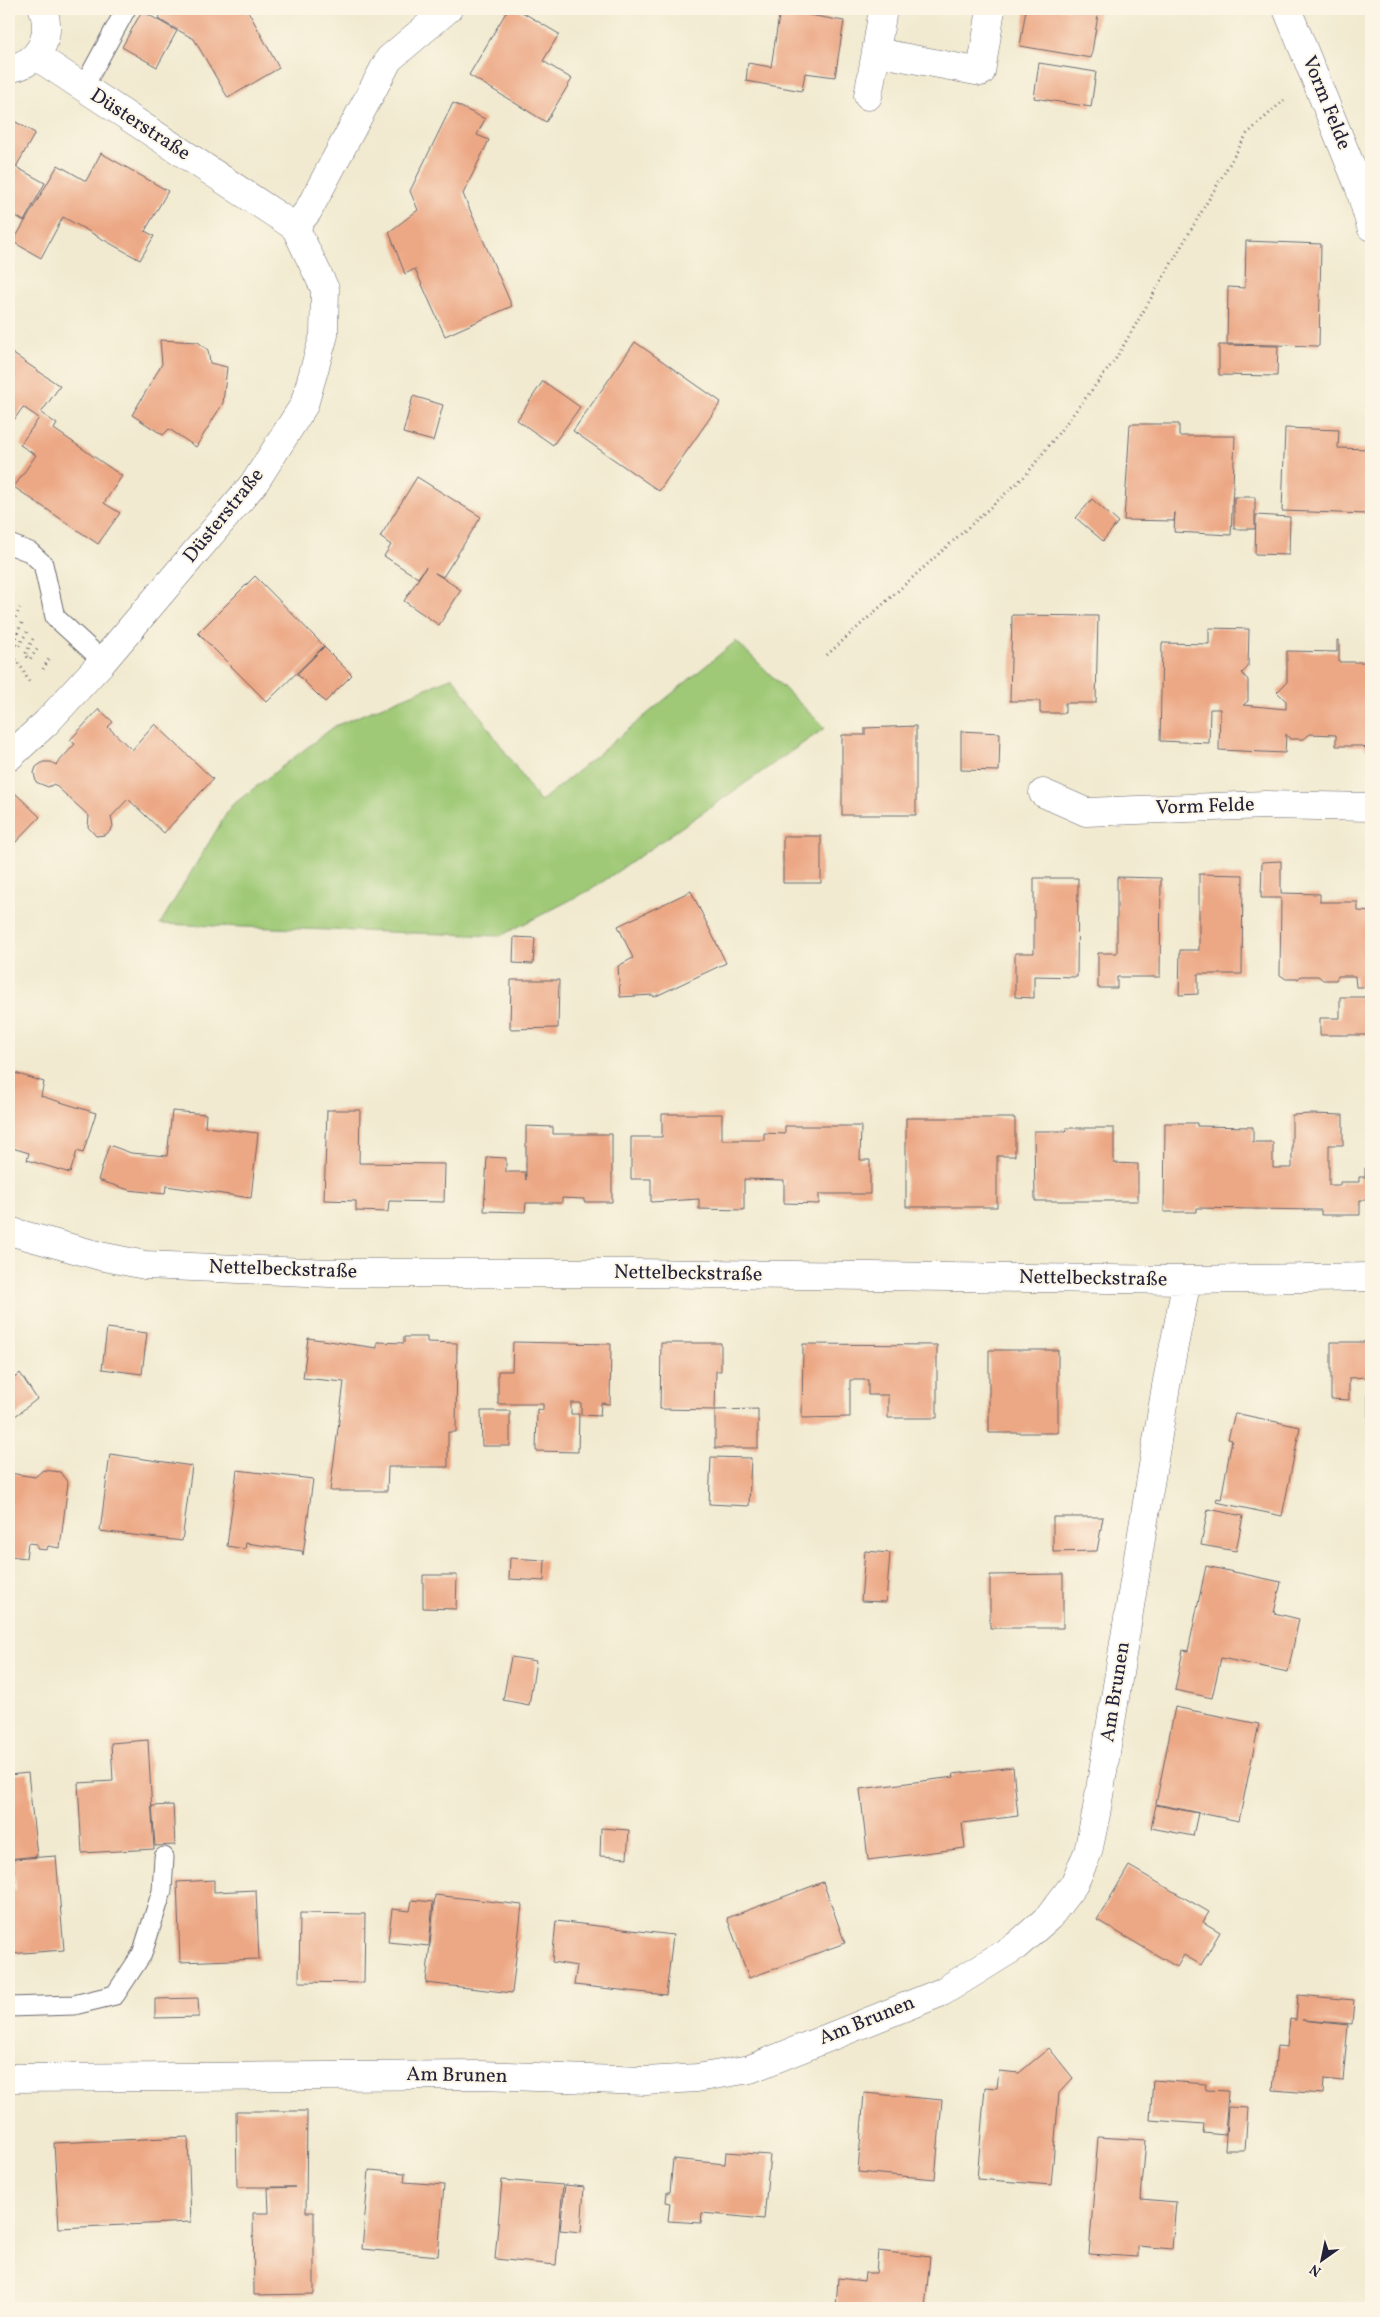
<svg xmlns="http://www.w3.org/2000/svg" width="1380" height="2317" font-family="Vollkorn,serif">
<rect width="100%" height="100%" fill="#fcf5e5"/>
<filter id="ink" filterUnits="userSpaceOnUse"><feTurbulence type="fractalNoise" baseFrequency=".02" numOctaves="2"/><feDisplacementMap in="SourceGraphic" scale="10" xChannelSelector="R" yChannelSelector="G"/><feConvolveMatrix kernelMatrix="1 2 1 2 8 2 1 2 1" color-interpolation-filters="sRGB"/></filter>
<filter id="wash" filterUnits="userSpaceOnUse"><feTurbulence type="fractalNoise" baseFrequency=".0096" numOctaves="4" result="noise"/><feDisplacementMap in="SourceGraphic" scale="20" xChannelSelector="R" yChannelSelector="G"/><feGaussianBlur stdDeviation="1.12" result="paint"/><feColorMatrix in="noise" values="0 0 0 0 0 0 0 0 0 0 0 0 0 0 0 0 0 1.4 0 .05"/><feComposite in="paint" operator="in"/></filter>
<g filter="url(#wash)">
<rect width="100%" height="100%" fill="#f1ead0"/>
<path fill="#9fc976" stroke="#607658" d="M736,641L825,728L592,889L500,936L160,924L231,806L335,726L453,677L540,802Z"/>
<g id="blocks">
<path fill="#eca784" d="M164,9H247L279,68L228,98L194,39L158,19Z
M508,9H517L559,34L543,61L572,79L546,122L469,75Z
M1026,9H1099L1091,58L1020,46Z
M780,10L844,21L835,77L805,73L802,91L746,81L748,63L771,67Z
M142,11L177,31L157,67L122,47Z
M1039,63L1096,72L1091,107L1034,98Z
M453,103L485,119L477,135L489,140L463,194L512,306L445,336L415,269L405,274L389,232L418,210L410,191Z
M9,118L35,133L16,167L45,183L24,221L9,212Z
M101,153L168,191L145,231L154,236L140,260L63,217L41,258L13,242L58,165L86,181Z
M1246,241L1321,244L1319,346L1227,344L1228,287L1245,288Z
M160,340L198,342L208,350L210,363L227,367L223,403L196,447L169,429L163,435L132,415L162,364Z
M635,342L721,402L659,491L573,431Z
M1219,345L1278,346L1277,376L1219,375Z
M9,351L60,386L41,413L57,424L54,429L122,476L104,503L120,513L98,544L14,487L36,455L20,445L39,418L23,407L9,427Z
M543,381L580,407L553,445L517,420Z
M413,396L443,405L433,441L403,433Z
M1130,424H1179V436H1235L1231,535L1174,532L1175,512L1174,521L1124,520Z
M1285,428L1339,430L1338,448L1369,449L1367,514L1282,511Z
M417,477L481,517L443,577L435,573L461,590L439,625L404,601L426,567L418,578L384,556L391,545L380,537Z
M1234,497H1255V529H1234Z
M1092,499L1118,522L1103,541L1076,518Z
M1256,515L1290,517L1289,555L1255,554Z
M255,576L324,646L267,702L198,633Z
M1012,615L1098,616L1096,703H1065V713H1040V701H1010Z
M1209,628L1249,629L1248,667L1242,673L1248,680V701L1243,705L1286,709V701L1277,692L1287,682V651L1337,652V640H1339V662H1371V751H1368L1363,746H1336V735L1310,734L1304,739H1290L1286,734L1285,753L1219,750L1220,709H1210L1209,743L1160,741L1162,643L1209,644Z
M324,647L352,675L325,702L297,674Z
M99,709L113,722L108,727L132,750L155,724L213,779L164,833L128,799L111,817L113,826L110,831L105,835L96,836L88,827L89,816L54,784L48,787L36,782L34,773L36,767L43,762H51L56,765L75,744L70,740Z
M916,726V815H842V735H865V728Z
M961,731L1000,733L999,771L961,770Z
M13,791L40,817L13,845L9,840V795Z
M783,836H821V883H783Z
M1281,861V893L1320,894V902H1358V911L1371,912V987H1356L1355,976H1338L1336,980H1323L1318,976H1301L1298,979H1286L1280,975L1281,898H1261L1262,862Z
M1199,874L1243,875L1242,974H1198V994L1179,995L1180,950H1199Z
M1117,877L1161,878L1160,977H1117V988H1098V953H1117Z
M1034,878H1078L1077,977L1034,976V998L1015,997V953H1034Z
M691,891L726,963L654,997L653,995L620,997L618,966L633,958L618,926Z
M514,937L535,938L533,964L513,963Z
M511,980H559L558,1028L510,1029Z
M1340,997H1371V1035H1320V1018H1340Z
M12,1072L44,1082L41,1096L96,1113L83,1153L77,1151L70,1173L27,1160L29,1153L9,1147V1096L11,1089H9V1083Z
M327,1110H360L359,1163L445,1164L444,1202L389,1201L388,1212L356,1211V1201L324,1200Z
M172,1111L206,1114L205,1127L258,1133L251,1198L166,1186L165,1194L129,1190L98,1180L109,1145L131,1153L167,1156Z
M662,1114H722V1140H764V1133L785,1134V1126H861L860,1160H870V1194H819V1204L784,1203V1180L744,1179V1210L699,1209V1199L651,1202V1179H631V1137H662Z
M1311,1114L1343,1115V1145H1329V1185H1340V1182H1359V1177H1365V1168H1371V1200H1360V1215H1321V1210L1253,1209L1197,1208V1212H1164L1165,1123H1197V1126L1253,1127V1142H1273V1168H1292V1115Z
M906,1118H1015V1156H997V1207H906Z
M526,1126L553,1127V1134H612V1202H584V1199L562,1198V1203H526L525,1212L484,1211L487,1157L506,1158V1172H525L526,1180Z
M1066,1128H1114V1163L1138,1164V1201H1035L1034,1131H1067Z
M107,1328L147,1333L142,1374L102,1369Z
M404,1337H427V1342L457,1343L456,1432H448V1467H388L387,1491H330L344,1382L303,1378L308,1338L377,1348V1342L404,1343Z
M513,1342L611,1344L610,1404L601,1403L600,1416L581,1415V1403H571V1414H579L578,1452L536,1451L537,1409L543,1410V1404H498V1371H512Z
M1331,1342H1371V1417H1368V1377L1349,1378V1400L1331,1399Z
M661,1343H721V1371H716L715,1410L660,1409Z
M803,1344L937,1345V1418H888V1395H868V1380H850V1417L802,1418Z
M989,1350H1058V1433H989Z
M20,1373L37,1399L9,1421V1376L16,1377Z
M758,1409V1448H715V1410Z
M481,1411H510V1446H482Z
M1235,1413L1300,1427L1282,1516L1216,1502L1217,1498L1221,1499L1232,1440L1228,1439Z
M110,1454L192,1466L182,1541L100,1531Z
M711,1457L751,1458L749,1506L709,1504Z
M43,1470L60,1472L68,1483L60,1548L48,1546L47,1550L37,1549V1544L28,1543L26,1558L9,1556V1473L35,1477Z
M237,1470L313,1479L303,1555L302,1551L246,1543L245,1549L227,1546Z
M1208,1509L1243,1516L1236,1551L1201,1545Z
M1053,1517H1103L1097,1551L1053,1552Z
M865,1551L890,1553L886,1602L861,1601Z
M510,1558L545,1560L544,1581L509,1579Z
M1206,1566L1281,1582L1274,1613L1299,1619L1288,1672L1221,1658L1212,1698L1175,1690L1183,1650L1188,1651Z
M1063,1574V1628H990V1575Z
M423,1575H457L456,1609L423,1608Z
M511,1657L536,1661L529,1705L503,1700Z
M1175,1707L1259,1724L1239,1821L1156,1804Z
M148,1740L154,1849L82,1853L78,1783L113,1781L111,1743Z
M1013,1767L1018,1816L962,1823L965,1848L868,1860L860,1789L954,1777L953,1774Z
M28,1773L37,1856L9,1859V1775Z
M173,1805L175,1845L155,1846L152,1806Z
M1156,1805L1198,1813L1193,1836L1151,1828Z
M601,1828L629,1830L627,1858L600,1856Z
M56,1856L64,1950L9,1954V1890H16L13,1859Z
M1129,1866L1209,1912L1203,1922L1220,1932L1201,1965L1184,1955L1177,1967L1097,1920Z
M214,1880V1892L256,1890L259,1959L180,1962L177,1882Z
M823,1882L845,1943L749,1978L727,1918Z
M435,1895L522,1905L512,1993L426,1983Z
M412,1900L433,1902L429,1946L388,1942L392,1909L410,1911Z
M300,1913L365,1914L364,1983L299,1982Z
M556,1921L673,1935L666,1995L574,1985L577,1966L552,1962Z
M1298,1995L1354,2000L1352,2024L1302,2020L1348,2025L1343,2081L1324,2079L1323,2094L1273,2090L1277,2046L1287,2047L1290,2019L1296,2020Z
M198,1998L199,2017L155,2018V1999Z
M1049,2048L1073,2078L1059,2093L1051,2185L977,2179L985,2087L997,2088L999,2071L1019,2073Z
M1153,2080L1206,2084L1205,2090L1228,2091L1225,2135L1203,2133L1204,2124L1150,2120Z
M864,2093L942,2100L935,2179L858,2172Z
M1228,2107L1248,2108L1245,2150H1225Z
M236,2111H307L306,2212H314V2294L254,2295L253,2213H269L268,2188L295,2187H237Z
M188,2137L191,2222L59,2228L54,2143Z
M1098,2137L1146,2140L1141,2199L1176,2202L1172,2249L1138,2246V2257L1089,2254Z
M726,2152L770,2155L764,2219L702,2213L701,2223L668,2221L670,2203L666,2202L667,2192H670L673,2159L725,2164Z
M369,2170L405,2173L404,2182L444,2185L438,2256L362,2249Z
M502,2180L563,2185L556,2265L495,2259Z
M565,2185L584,2187L581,2232L560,2230Z
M878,2251L930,2257L925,2308H836L838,2278L864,2281L865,2273H876Z"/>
</g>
</g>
<g filter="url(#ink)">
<use href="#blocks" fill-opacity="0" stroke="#6a686f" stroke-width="1"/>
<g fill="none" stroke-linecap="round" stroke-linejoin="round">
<defs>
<path id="lane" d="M83,88L126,9
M9,544L30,552L43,564L55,617L103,661
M9,2007L74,2005L115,1995L142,1954L162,1891L164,1857"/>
<path id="street" d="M883,9L876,52L981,72L991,9
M1287,9L1359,186L1371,227
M9,68C40,65 52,36 43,9
M868,96L876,52
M295,227L308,211L389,59L448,9
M9,757L46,723L103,661L255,482L304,405L324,335L325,289L295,227L36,56
M1043,793L1086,812L1265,805L1371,807
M9,1231L100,1256L145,1265L330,1273H631L1187,1280L1371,1277
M9,2078L481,2075L645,2081L697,2078L750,2069L942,1992L1016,1946L1049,1917L1074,1884L1088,1852L1096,1814L1166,1386L1187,1280"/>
</defs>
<use href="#lane" stroke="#6a686f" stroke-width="21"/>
<use href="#street" stroke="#6a686f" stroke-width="29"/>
<path stroke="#6a686f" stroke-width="3" stroke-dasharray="1 4" stroke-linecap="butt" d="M9,583L11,596L9,600
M22,623L13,643L18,647L27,632
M9,631L20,608
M33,639L25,655L30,659L39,647
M9,652L19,663L31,685
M827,655L1026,475L1115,360L1247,134L1284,100
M43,669L50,657"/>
<use href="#lane" stroke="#fff" stroke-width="19"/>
<use href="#street" stroke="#fff" stroke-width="28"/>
</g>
</g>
<g text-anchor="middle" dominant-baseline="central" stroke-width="4" stroke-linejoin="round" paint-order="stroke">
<g font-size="20" fill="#22223b" stroke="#fcf5e5">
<text transform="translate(1326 103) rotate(68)">Vorm Felde</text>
<text transform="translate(140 125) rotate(33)">Düsterstraße</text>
<text transform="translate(224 516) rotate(-51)">Düsterstraße</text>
<text transform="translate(1205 807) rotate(-2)">Vorm Felde</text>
<text transform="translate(283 1270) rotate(2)">Nettelbeckstraße</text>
<text transform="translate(688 1274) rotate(1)">Nettelbeckstraße</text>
<text transform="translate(1093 1279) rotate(1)">Nettelbeckstraße</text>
<text transform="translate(1116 1692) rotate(-81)">Am Brunen</text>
<text transform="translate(867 2021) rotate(-22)">Am Brunen</text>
<text transform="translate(457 2076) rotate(1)">Am Brunen</text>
</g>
</g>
<rect width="1380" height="2317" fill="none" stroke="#fcf5e5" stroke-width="30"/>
<g transform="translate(1322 2260) rotate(213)" stroke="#fcf5e5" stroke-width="4" paint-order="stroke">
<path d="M0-4L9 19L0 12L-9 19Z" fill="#22223b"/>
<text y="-8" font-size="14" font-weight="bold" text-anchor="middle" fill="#22223b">N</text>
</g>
</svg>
